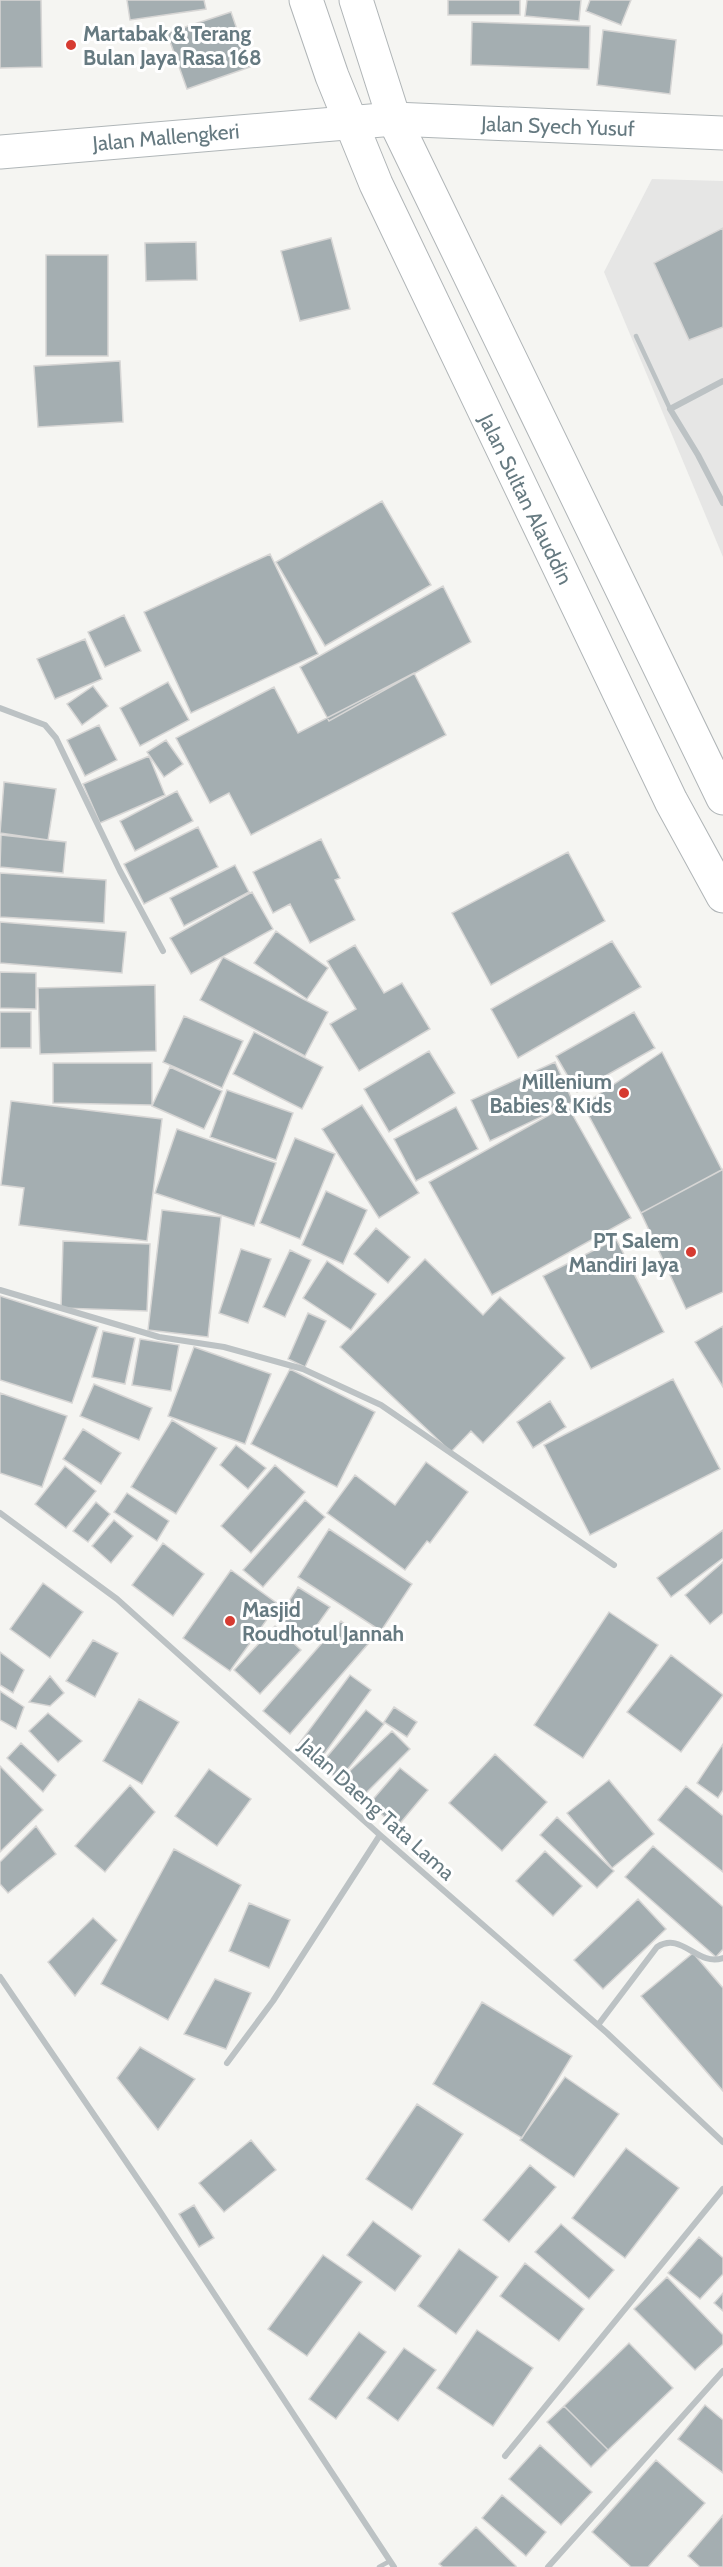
<svg xmlns="http://www.w3.org/2000/svg" width="723" height="2567" font-family="Cabin,sans-serif">
<rect width="100%" height="100%" fill="#f5f5f2"/>
<path fill="#e6e6e5" d="M652,179L723,181V557L604,272Z"/>
<path fill="#a4aeb1" stroke="#d7d6d5" stroke-width="1.5" d="M0,0H41L42,67L0,68Z
M127,0H204L206,9L130,20Z
M448,0H520V15H448Z
M527,0H581L579,21L525,16Z
M590,0H631L621,25L586,11Z
M231,12L250,67L187,89L167,33Z
M472,22L590,26L589,69L471,65Z
M603,30L676,40L670,94L597,85Z
M723,228V327L689,340L654,263Z
M331,238L350,309L300,321L281,251Z
M196,242L197,280L146,281L145,243Z
M46,255H108V356H46Z
M120,361L123,422L38,427L34,366Z
M382,501L431,585L325,646L276,562Z
M270,554L318,654L191,713L144,612Z
M443,586L471,642L329,721L300,667Z
M124,615L141,651L105,667L88,632Z
M85,639L102,679L55,699L37,659Z
M414,673L446,735L251,835L229,793L210,803L176,738L274,687L298,733Z
M168,682L189,720L140,746L120,708Z
M93,686L108,706L82,725L67,704Z
M99,725L117,760L85,776L67,740Z
M166,740L183,764L164,777L147,752Z
M149,756L165,795L100,823L83,784Z
M4,782L56,789L48,840L0,833Z
M177,791L193,821L135,851L120,821Z
M198,827L218,867L144,904L124,864Z
M1,835L66,842L63,873L0,867Z
M321,839L340,878L335,880L355,920L310,943L290,904L273,913L253,872Z
M568,852L605,921L491,985L452,913Z
M235,865L249,892L184,926L170,898Z
M0,873L106,880L104,923L0,917Z
M252,892L273,929L191,974L170,938Z
M0,922L126,932L122,973L0,963Z
M276,931L328,968L307,999L254,963Z
M612,941L641,987L518,1058L491,1009Z
M355,945L384,993L402,983L430,1029L359,1071L330,1024L356,1009L327,961Z
M223,957L328,1012L305,1056L200,1000Z
M0,972L36,973V1009L0,1008Z
M155,985L156,1051L40,1054L38,988Z
M0,1012H31V1048H0Z
M634,1012L655,1048L577,1092L556,1056Z
M184,1016L243,1041L222,1088L163,1062Z
M254,1032L323,1067L302,1109L233,1074Z
M429,1051L455,1093L389,1132L364,1089Z
M662,1052L722,1170L641,1213L583,1105Z
M555,1062L573,1102L490,1141L471,1100Z
M53,1063H152V1105L53,1103Z
M170,1067L222,1091L204,1129L152,1106Z
M227,1090L293,1113L276,1160L210,1137Z
M11,1101L162,1119L147,1241L19,1225L24,1188L1,1185Z
M362,1105L419,1193L379,1218L322,1129Z
M567,1105L631,1218L492,1295L429,1182Z
M456,1107L478,1149L416,1181L394,1139Z
M177,1129L276,1163L254,1226L155,1193Z
M295,1138L335,1154L300,1239L260,1223Z
M723,1169V1292L686,1309L641,1213Z
M326,1191L367,1210L343,1264L302,1245Z
M162,1210L221,1217L208,1337L148,1330Z
M376,1228L410,1257L388,1283L354,1254Z
M616,1239L664,1332L591,1369L543,1276Z
M63,1241L150,1244L147,1311L61,1308Z
M241,1249L271,1259L248,1323L219,1313Z
M290,1250L311,1260L285,1317L263,1307Z
M425,1259L483,1315L500,1297L565,1358L483,1443L471,1431L451,1452L340,1347Z
M327,1261L376,1294L351,1330L303,1298Z
M0,1296L98,1327L72,1403L0,1380Z
M308,1313L326,1321L305,1367L288,1359Z
M723,1326V1387L695,1342Z
M103,1331L135,1338L125,1384L92,1377Z
M140,1339L179,1345L171,1391L132,1385Z
M194,1347L271,1374L245,1444L168,1416Z
M290,1369L375,1412L337,1487L251,1444Z
M673,1379L720,1469L590,1535L544,1445Z
M94,1384L152,1408L139,1440L80,1416Z
M0,1393L67,1416L42,1487L0,1473Z
M550,1401L566,1427L533,1448L517,1422Z
M172,1420L217,1448L176,1514L131,1487Z
M83,1429L121,1453L101,1484L63,1459Z
M236,1445L266,1468L248,1489L220,1465Z
M426,1462L468,1492L430,1543L427,1541L405,1570L327,1513L355,1475L395,1505Z
M275,1465L305,1492L251,1553L221,1526Z
M65,1466L96,1491L66,1528L35,1504Z
M127,1493L169,1521L157,1541L114,1512Z
M305,1500L325,1517L263,1587L243,1570Z
M96,1502L110,1514L88,1542L73,1531Z
M114,1520L133,1536L111,1563L92,1546Z
M329,1529L412,1584L381,1631L298,1577Z
M723,1530V1558L671,1597L657,1578Z
M163,1543L204,1574L173,1616L132,1585Z
M723,1562V1613L710,1624L685,1595Z
M231,1570L278,1604L230,1671L183,1638Z
M43,1583L83,1612L50,1658L10,1629Z
M298,1587L330,1607L308,1638L278,1618Z
M609,1612L658,1645L583,1758L534,1725Z
M341,1621L368,1644L290,1734L263,1711Z
M275,1626L301,1650L260,1694L234,1670Z
M93,1640L118,1653L95,1697L66,1681Z
M0,1652L24,1670L13,1693L0,1685Z
M671,1655L723,1695L681,1752L627,1712Z
M350,1675L371,1690L319,1761L298,1745Z
M50,1676L64,1693L50,1706L29,1702Z
M0,1691L24,1707L16,1729L0,1720Z
M139,1699L179,1722L142,1784L103,1761Z
M394,1707L417,1722L407,1737L384,1722Z
M366,1710L384,1724L339,1780L320,1765Z
M48,1713L82,1741L58,1762L29,1731Z
M392,1731L410,1749L359,1800L340,1780Z
M21,1743L56,1775L43,1792L7,1758Z
M723,1744V1790L718,1798L697,1783Z
M495,1754L547,1802L502,1851L449,1803Z
M0,1766L43,1810L0,1852Z
M400,1768L428,1790L397,1827L369,1804Z
M209,1769L251,1799L217,1846L175,1816Z
M609,1780L654,1834L612,1868L567,1813Z
M130,1785L155,1812L105,1872L75,1846Z
M686,1786L723,1816V1872L658,1820Z
M557,1817L614,1871L597,1888L540,1835Z
M36,1826L56,1854L8,1893L0,1884V1862Z
M653,1846L723,1907V1949L716,1957L625,1877Z
M174,1849L241,1885L168,2020L101,1984Z
M545,1851L582,1886L553,1916L516,1881Z
M638,1899L666,1929L603,1989L574,1960Z
M249,1903L290,1920L269,1968L229,1951Z
M93,1918L117,1940L75,1996L48,1962Z
M693,1953L723,1988V2091L641,1996Z
M215,1979L251,1993L226,2049L184,2034Z
M482,2002L572,2056L522,2138L433,2084Z
M140,2047L195,2079L158,2130L117,2078Z
M565,2077L619,2114L574,2177L520,2140Z
M417,2104L463,2134L412,2210L366,2179Z
M251,2140L276,2170L224,2212L199,2183Z
M626,2148L679,2188L625,2258L572,2218Z
M530,2165L556,2187L509,2242L483,2220Z
M194,2205L214,2238L199,2247L179,2214Z
M373,2221L421,2256L395,2291L347,2255Z
M561,2224L614,2270L589,2299L535,2252Z
M699,2237L723,2258V2274L700,2299L668,2273Z
M459,2249L498,2277L456,2334L418,2306Z
M323,2255L362,2282L307,2356L268,2329Z
M525,2263L584,2309L559,2341L500,2296Z
M667,2277L723,2335V2344L695,2370L634,2309Z
M723,2293V2311L714,2303Z
M477,2330L533,2368L493,2426L437,2388Z
M359,2332L386,2352L336,2419L309,2399Z
M629,2343L673,2388L608,2450L564,2406Z
M404,2348L436,2370L398,2421L367,2398Z
M705,2405L723,2420V2473L678,2439Z
M564,2406L608,2450L591,2467L547,2422Z
M540,2445L592,2492L561,2525L509,2479Z
M656,2460L705,2503L648,2567H631L592,2532Z
M502,2495L546,2532L526,2556L482,2518Z
M723,2515V2567H700L688,2556Z
M476,2527L516,2566V2567H443L439,2564Z"/>
<g fill="none" stroke-linecap="round" stroke-linejoin="round">
<defs>
<path id="primary" d="M0,152L394,119L723,133"/>
<path id="trunk" d="M306,0L332,76L376,184L671,801L723,896
M356,0L394,119L723,798"/>
</defs>
<use href="#primary" stroke="#b0b6b8" stroke-width="35"/>
<use href="#trunk" stroke="#b0b5b7" stroke-width="35"/>
<path stroke="#bcc2c4" stroke-width="4.5" d="M636,336L670,409
M379,2567L390,2561"/>
<path stroke="#bcc2c4" stroke-width="6" d="M723,381L670,409L698,455L723,503
M0,708L45,725L56,738L120,871L163,951
M0,1290L159,1337L224,1347L303,1369L381,1405L614,1565
M0,1513L117,1599L380,1835L607,2033L723,2142
M0,1977L159,2210L394,2567
M598,2025L657,1947C682,1931 697,1967 723,1958
M227,2063L273,2001L380,1835
M505,2456L723,2189
M548,2567L723,2371"/>
<use href="#primary" stroke="#fff" stroke-width="33"/>
<use href="#trunk" stroke="#fff" stroke-width="33"/>
</g>
<g fill="#d63b31" stroke="#fff" stroke-width="2">
<circle cx="71" cy="45" r="6"/>
<circle cx="624" cy="1093" r="6"/>
<circle cx="691" cy="1252" r="6"/>
<circle cx="230" cy="1621" r="6"/>
</g>
<g text-anchor="middle" dominant-baseline="central" stroke-width="6" stroke-linejoin="round" paint-order="stroke">
<g font-size="21" font-weight="bold" fill="#667a81" stroke="#fff" text-anchor="start">
<text x="83" y="33">Martabak &amp; Terang<tspan x="83" dy="24">Bulan Jaya Rasa 168</tspan></text>
<text x="612" y="1081" text-anchor="end">Millenium<tspan x="612" dy="24">Babies &amp; Kids</tspan></text>
<text x="679" y="1240" text-anchor="end">PT Salem<tspan x="679" dy="24">Mandiri Jaya</tspan></text>
<text x="242" y="1609">Masjid<tspan x="242" dy="24">Roudhotul Jannah</tspan></text>
</g>
<g font-size="21" fill="#667a81" stroke="#fff">
<text transform="translate(558 126) rotate(2)">Jalan Syech Yusuf</text>
<text transform="translate(166 137) rotate(-5)">Jalan Mallengkeri</text>
<text transform="translate(526 499) rotate(64)">Jalan Sultan Alauddin</text>
<text transform="translate(377 1809) rotate(42)">Jalan Daeng Tata Lama</text>
</g>
</g>
</svg>
